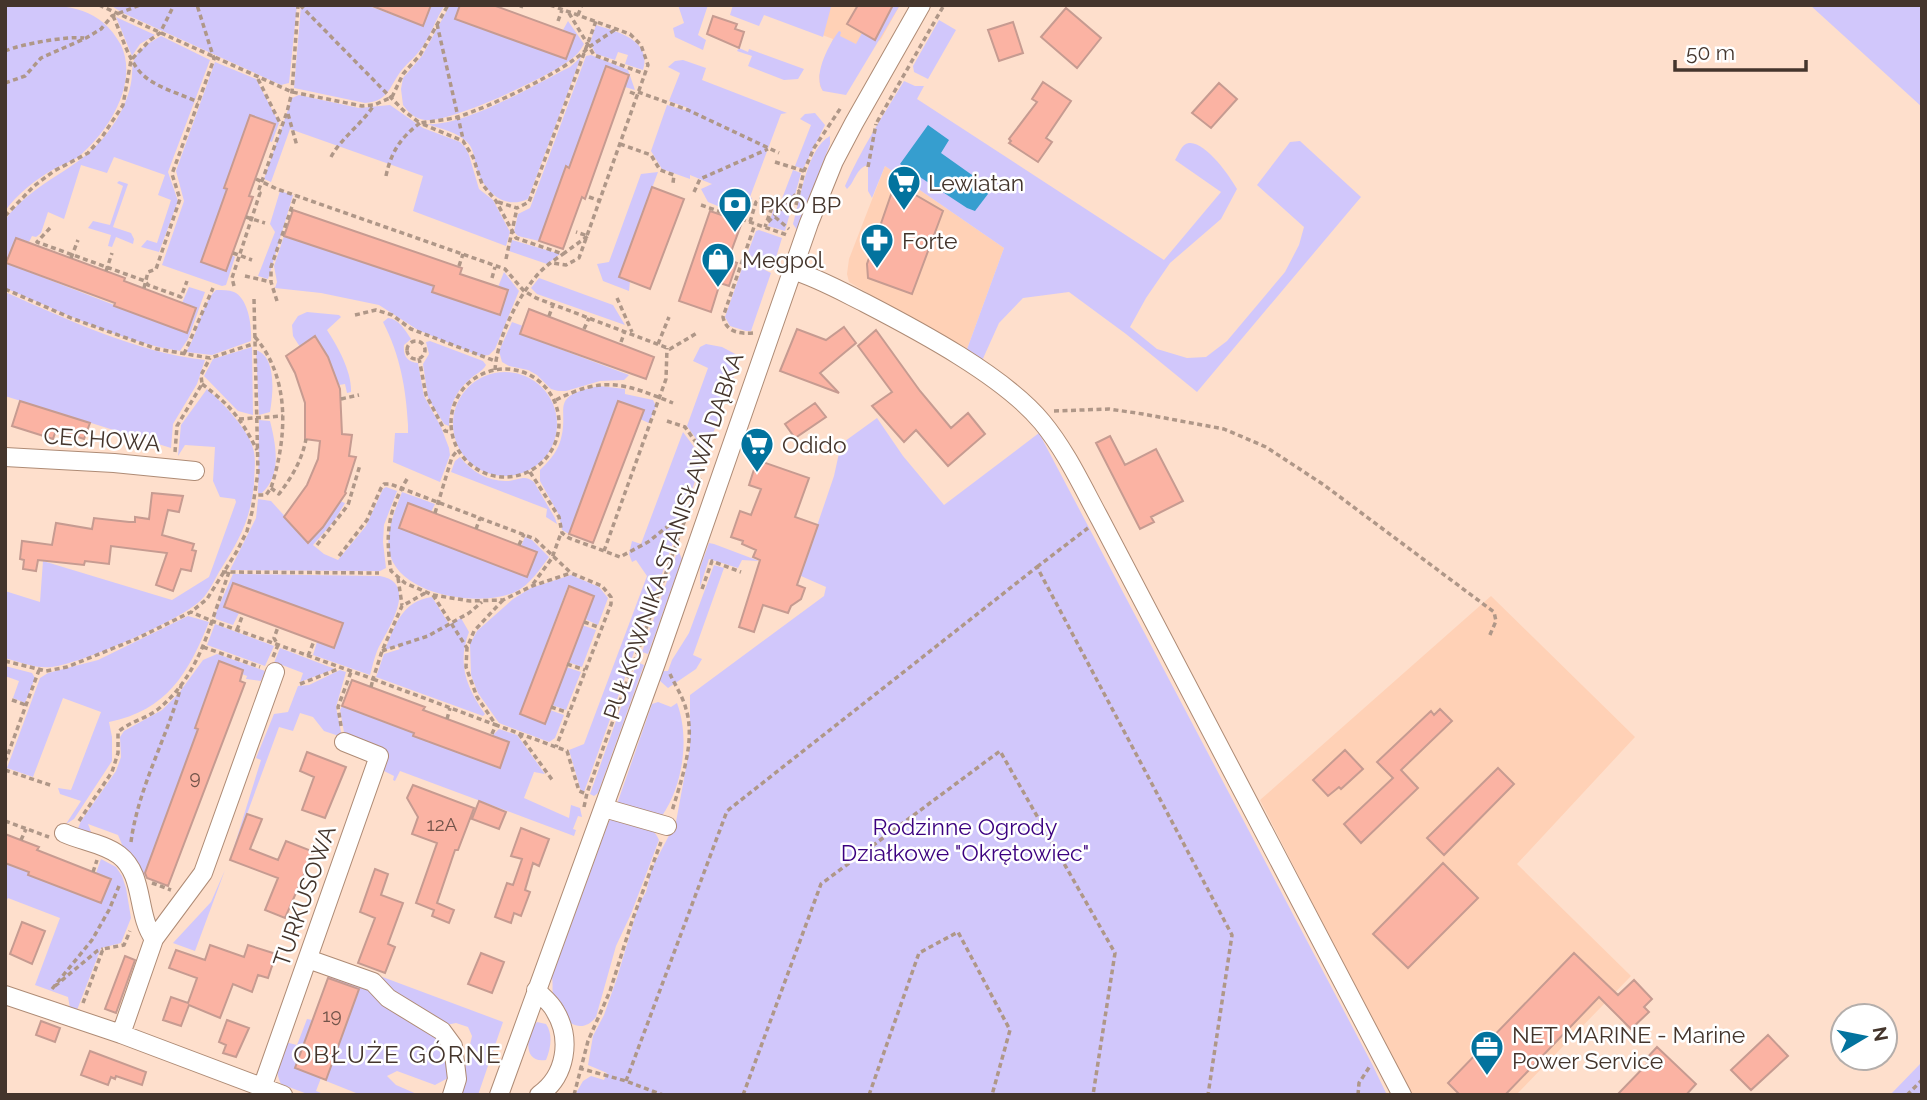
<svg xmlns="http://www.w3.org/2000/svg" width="1927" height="1100" font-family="Raleway,sans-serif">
<rect width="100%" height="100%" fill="#fedfcc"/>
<path fill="#ffd1b6" d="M753,5H900L881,39L823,91L820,86L819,76L833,39L761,12Z
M885,166L1004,248L966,352L849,282L847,274L849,259Z
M1491,596L1635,737L1517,864L1631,976L1516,1095H1410L1260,800Z"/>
<path fill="#d1c7fb" d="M5,5C55,5 96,0 121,45C139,83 108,133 78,157C71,162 61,165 54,169C36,179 17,194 5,211Z
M110,5H297L289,83L281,85L123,13Z
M301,5H366L423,26L431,5H445C436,18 432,33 423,46C417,56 408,62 401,71C389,87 389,101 365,103L294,88Z
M450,5H460L456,19L565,59L574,35L563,30L568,21L584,44C580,51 576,56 570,60C548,77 450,123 425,120C415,119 408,112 403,105L401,89L403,78L422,56Z
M678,5H708L698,35L706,40L703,50L675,37L673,28L684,23Z
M733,5H828L831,7L823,37L764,15L759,26L730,15Z
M893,5H900L846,95L823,91C812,76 829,44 839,31L841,32L840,36L856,44L862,33L875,40Z
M1810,5H1922V107Z
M116,17L155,35L140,44L132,56Z
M939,20L956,30L928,79L914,72L913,66Z
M596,25C618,32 652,40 643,70L625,64L628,55L618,52L615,60L596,54L590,43Z
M161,36L210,60L168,172L178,201L159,252L141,247L147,240L157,243L171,200L158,195L165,175L114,157L107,173L81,165L64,219L48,212L41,233L36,237L32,236L29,242L16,238L6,263L186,333L196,308L182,303L189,287L205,292L188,339L180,351C121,342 60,311 5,288V220C34,180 81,170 108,132C119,118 128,100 131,83C133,74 131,63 136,56C142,47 152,41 161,36Z
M739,48L748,52L749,49L804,69L798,79L784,80L748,66L752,56L737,51Z
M591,55L628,70L635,90L625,87L629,75L605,67L569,168L566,167L539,241L518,236L514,232L518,214L530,208L586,56Z
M581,57L528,199C504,210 485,192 477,170C474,161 475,151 468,143C458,132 441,129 427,124C464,127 536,84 570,67Z
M683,60L706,68L702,80L787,113L781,114L750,197L752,198L746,217L742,216L743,210L732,206L730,211L708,202L701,189L712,184L690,175V179L662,169L651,151L667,105L688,111V108L669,101L680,73L668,67L675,61Z
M215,62L256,79L279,123L272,142L269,141L275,124L250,115L224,187L227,189L226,271L232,255L235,257L226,285L222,286L162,265L184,201L176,171Z
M904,81L915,86H924L917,99L1164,260L1221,192L1175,160C1179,154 1181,144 1189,143C1205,141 1230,176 1237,189L1221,219L1170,263L1146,298L1130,327L1157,349L1187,358L1206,357L1227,341L1285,272L1299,245L1304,227L1257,185L1290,142L1300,141L1361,197L1197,392L1126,334L1069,292L1023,298L999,323L981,363L966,352L1004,248L885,166L872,198L868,191V165C856,168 855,182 847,189L845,186C861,149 883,116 904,81Z
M299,95L359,108L390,105L423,128L460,142L465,147L469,155L479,189L493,200L510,232L506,246L413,211L423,176L290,129L271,182L264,179L292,98Z
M815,113L825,125L803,169L795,166L811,125L800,119L805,114Z
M830,136V144L797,230L793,224C800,200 807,148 830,136Z
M793,170L801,173L785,231L768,226L774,208L778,209Z
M658,172L619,276L630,281L629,291L603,281L597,264L609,262L641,174Z
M119,181L128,184L113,227L131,233L134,239L133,244L116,237L112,247L108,246L111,235L88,228L93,221L110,225L123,186L117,183Z
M280,191L293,195L268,279L258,276L275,232L270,224Z
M759,230L782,238L774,264L747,255L756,231Z
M284,236L434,286L500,314L508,290L498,287L504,272L519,291L495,349L489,355L480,356L418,330L379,305L321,293L275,288L277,282L274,266Z
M512,240L560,254L547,264L509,251Z
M745,260L771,273L751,331H746L730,326L725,317Z
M539,278L613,305L625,325L537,294L531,288Z
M216,290C222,290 229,290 234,292C249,299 252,328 251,341L212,355L186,352C199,333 200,306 216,290Z
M5,292C69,320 135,352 205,360L197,384L173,424L171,448L5,396Z
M307,312L339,315L341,317L327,330C338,347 352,372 351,392L347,393L345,384L339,385L328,357L316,336L300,347L293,336L292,325L298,316Z
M388,318C399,319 405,330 411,339L404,345C403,356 407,362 418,363L424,396L441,427L449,448L450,455L440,482L393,462L395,433H408V425C406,388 400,355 383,322Z
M512,322L523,326L520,334L629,375L624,380L600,381L566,391H558L551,389L537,375L528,370L509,366L502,362L499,351Z
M430,341L483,361L486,365C482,372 475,374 469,380C455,392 449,407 449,426L444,424L428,398L423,364L429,354L426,342Z
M706,344L722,347L741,357L706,453L687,426L708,368L693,361L700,347Z
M252,347L253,415L238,411L204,376L213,359Z
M256,350C277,357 273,394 270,412L259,415Z
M453 424a52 52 0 1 1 104 0a52 52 0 1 1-104 0Z
M599,386L625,389V394L653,400L656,406L649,423L640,419L643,410L618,401L569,534L562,530L559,515L540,481V470C548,462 556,454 560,442C571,408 546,397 599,386Z
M207,389C222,402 251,432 254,452C256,462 254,474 254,484C250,522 239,540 219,572C214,581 209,592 202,599C184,619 80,664 52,667C36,669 20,662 5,658V591L40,602L43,561L172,600L209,577L236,502L235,499L220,497L213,481L215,447L185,445L178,456L181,425Z
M877,418L903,456L944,505L1039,433L1372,1064L1387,1095H575L583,1081L591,1076L604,1080L607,1073L588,1065L593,1036L604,1015L617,978L639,904L646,892L652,868L676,822L690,746V695L824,596L826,587L801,576L804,564L834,476L841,444Z
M259,420L270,421C276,445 282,474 262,493H258Z
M683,432L703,459L584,792L581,791L569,750L584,744L647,576L636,560L632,562L629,554L632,541L641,544Z
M460,457C472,472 489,482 508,481C519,480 525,474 534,482L555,518L557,524L546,517L547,509L451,472L455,461Z
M386,487L397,491L384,525L383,542L386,568L380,571L230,570L256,518L258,499L271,501L308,542L323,527L340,501L345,503L334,521L313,545L324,554L338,560L366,526L383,489Z
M402,492L435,504L431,512L399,528L527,577L537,552L521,546L525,537L532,540L549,557C539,570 530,585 515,592C481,608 396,596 389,550C386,530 395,511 402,492Z
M709,543L714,544L759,561L742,560L738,568L709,559L700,587V568Z
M678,550L682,559L648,654L642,652Z
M714,565L724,568L693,655L702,659L696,669L668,688L659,680L662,671H668L672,660L689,633Z
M233,574L380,576C417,582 391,625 381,643C375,653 373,665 370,675L313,655L317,642L334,648L342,623L233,583L224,607L239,613L233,625L216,619L215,615Z
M571,575L599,587L608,598L598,625L585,619L593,596L568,586L520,713L544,723L550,710L564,715L555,738L549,742L499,723L478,693L471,675L470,644L477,631L513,599L531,588Z
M432,597L449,624L461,618L469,632C457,663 466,687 485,714L483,716L376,677L384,654L400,649L398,646L385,650C395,625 402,601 432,597Z
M188,616L209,622C188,674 167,710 109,722L112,737V761L74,819L66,824L81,801L60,794L58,788L71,790L101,712L63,698L33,777L7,768L40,678L48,673L98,660Z
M215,624L274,646L265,666L207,645Z
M582,625L596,630L582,667L568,662Z
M280,648L335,669L300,682L303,673L277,663L275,669L272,668Z
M217,654L265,671L261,681L246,679L247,676L242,674L243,670L219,661L195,727L198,729L144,877L140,875L126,854L118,835L88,824L93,837L77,831L81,821L116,771L121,757L120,737L124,731L162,710L179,693L203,660Z
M637,662L644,665L598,793L594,796L590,794Z
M5,666L32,673L35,678L25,703L13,698L19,681L5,676Z
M566,667L581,672L566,710L552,705Z
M340,670L346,672L336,707L342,737L324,731L313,717L300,713L293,731L279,727L230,860L261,760L256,758L274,714L288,712L298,686L309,685Z
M658,702L671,707L677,703C690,738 683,785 662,816L617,804L652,704Z
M342,706L414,733V736L499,768L492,736L499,729L517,735L545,774L534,772L524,798L569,818L571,805L580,808L582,817L578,816L573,829L576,830L574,836L400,771L395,781L393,780L394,776L384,771L389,755L345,738L340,710Z
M614,818C630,822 653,823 659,840L631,914L616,946L596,1017C578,1040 556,1014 553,994C552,989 553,982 552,977L609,821Z
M101,859L116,867L122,876L126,888L131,918L121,943L101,948L77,1010L70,1008L68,997L35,985L60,918L8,898L5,904V863L29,872L28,875L101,903L111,879L96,873Z
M225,870L195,951L173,943L211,902Z
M321,954L503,1022L478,1095H459L472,1036L468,1027L456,1023L446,1025L320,959Z
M329,973L368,986L438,1033L447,1046L448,1078L435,1085L397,1071L387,1076L396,1085L419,1095H361L326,1081L359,990L328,978Z
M307,1019L312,1020L295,1068L321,1078L316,1091L326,1095H310L281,1084C273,1069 280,1056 285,1042L297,1045Z
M537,1022L546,1024C553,1034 551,1048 546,1060C522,1064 526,1034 537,1022Z
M1922,1062V1095H1890Z"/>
<path fill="#369ecf" d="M928,125L949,140L941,153L989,187L988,194L975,211L967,208L900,164Z"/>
<path fill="#fbb3a3" stroke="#c69b91" stroke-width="2" d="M370,5H431L423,26Z
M460,5H493L575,35L566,59L455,19Z
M858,5H893L875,40L847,24Z
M1066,8L1101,38L1077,68L1041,37Z
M713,16L737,24L735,29L744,32L739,48L707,34Z
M1013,22L1023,53L999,61L988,30Z
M606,66L629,75L585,199L582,197L563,249L539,241L566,166L569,168Z
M1043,82L1071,101L1046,138L1052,142L1038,162L1009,143L1011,141L1009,139L1037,102L1032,99Z
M1219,83L1237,99L1211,128L1192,113Z
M250,115L275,124L249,196L253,197L226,271L201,262L227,189L224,188Z
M895,183L943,211L912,294L868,278L867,264Z
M652,187L684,199L650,289L619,277Z
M293,210L462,268L460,274L508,290L500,315L432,292L434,286L284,236Z
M710,211L742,222L728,260L737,263L729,286L720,283L711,312L679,301Z
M16,238L125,278L124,281L196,308L187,333L114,306L115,303L6,263Z
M529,309L654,357L646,379L520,334Z
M844,327L856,343L820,373L839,393L780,371L797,329L826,340Z
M876,330L920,391L951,428L968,413L985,434L948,466L916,430L904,442L872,406L892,392L858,346Z
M315,336L328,357L340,389L342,434L352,435L349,456L356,457L345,492L346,493L323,527L308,543L284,517L307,485L318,459L320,441L305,439V403L295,373L286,356Z
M20,401L90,423L84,439L56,430L53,439L12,426Z
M618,401L644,410L593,543L569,534Z
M815,403L826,417L795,438L785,424Z
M1110,436L1125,465L1156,449L1183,501L1151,517L1154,522L1140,529L1096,443Z
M757,460L809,478L795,517L818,525L797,585L805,588L801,599L791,606L788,613L763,605L754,632L739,627L760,560L753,557L756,550L742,544L743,541L731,537L740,511L751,515L761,489L749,485Z
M152,493L183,496L179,512L168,510L162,535L194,544L192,550L196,551L191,571L181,569L173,591L156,585L167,553L111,546L109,564L85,561L84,565L38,560L36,571L23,569L24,560L20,559L22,541L52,545L56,523L92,529L94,518L129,522H135V517L149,519Z
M408,503L537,552L527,577L399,528Z
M233,583L343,623L334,648L224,607Z
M569,586L594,596L545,724L520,714Z
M219,661L243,670L240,681L245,683L168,886L147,878L145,873L198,729L195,728Z
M352,680L425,707L423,710L509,742L500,768L413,736L414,733L342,706Z
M1440,709L1452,721L1401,770L1418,788L1361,843L1344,824L1393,778L1377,762L1431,711L1434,715Z
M1345,750L1363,769L1341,789L1339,787L1328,796L1313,780Z
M307,752L346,767L325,818L302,810L314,777L300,771Z
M1498,768L1514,784L1444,855L1427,838Z
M413,785L474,808L458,850H455L437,903L454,910L449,923L432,916L434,910L416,903L437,843L412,834L418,817L407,798Z
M479,801L506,812L499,829L472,819Z
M247,814L262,819L250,849L278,860L286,841L314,852L285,918L265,910L278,878L230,860Z
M521,828L549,839L539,866L533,863L525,890L530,892L521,916L514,913L511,923L495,917L507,883L513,885L522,859L511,856Z
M5,834L39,847L37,850L111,879L101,903L28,875L29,872L5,863Z
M1443,863L1478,898L1408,968L1373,934Z
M375,869L388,874L381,895L403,903L388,944L395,947L385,973L358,963L375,918L360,912Z
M22,922L45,931L32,964L10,954Z
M210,945L244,957L248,945L276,954L268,978L258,975L252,992L233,984L220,1018L189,1005L181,1026L163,1020L171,997L188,1003L197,978L169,968L176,950L205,960Z
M481,953L504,962L492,993L468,984Z
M1574,953L1618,995L1634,980L1652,999L1644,1007L1649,1012L1631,1029L1599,997L1505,1095H1460L1448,1083Z
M125,956L135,960L116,1013L105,1009Z
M328,978L359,989L326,1080L295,1068Z
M227,1020L249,1028L236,1057L223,1053L226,1045L219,1042Z
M41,1021L60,1028L55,1042L36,1035Z
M1768,1035L1788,1056L1751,1090L1731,1070Z
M1657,1047L1696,1084L1686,1095H1617L1648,1063L1645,1060Z
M90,1051L146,1072L142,1085L116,1076L115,1079L111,1077L108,1085L81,1075Z"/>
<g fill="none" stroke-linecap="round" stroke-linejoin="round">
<defs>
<path id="minor" d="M792,270C818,278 841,291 865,303C919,331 1004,376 1042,422C1066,451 1082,486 1100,519L1402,1095
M5,457L114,463L195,471
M604,808L667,826
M64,833C81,841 103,843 119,855C145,875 136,914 154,939
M308,959L373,982L388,998L442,1031L453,1046L457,1079L452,1095
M536,990C542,996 551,1003 555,1011C572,1039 566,1076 539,1095
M5,995L121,1034L283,1095
M121,1034L154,939L203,873L275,672
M262,1088L379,756L344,742
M499,1095L656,663L809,223L834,161L854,123L921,5"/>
</defs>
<use href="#minor" stroke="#ae8b75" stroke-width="20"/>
<path stroke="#af9788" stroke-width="3.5" stroke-dasharray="5 3.5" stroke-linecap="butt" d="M99,5L292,92L362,106L374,105L392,97L403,74L420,55L448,5
M300,5L404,111L420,123C433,121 446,120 458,117C491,106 562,73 587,49
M550,5L630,34L641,45L648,65L579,258L566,265L552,263
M521,8L522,5
M569,13L594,55L645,74
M578,15L582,5
M113,16C122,35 128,61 143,75C157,88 181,94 198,102
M558,21L562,10
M437,24L463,139
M589,47L616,29
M5,51C21,44 67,36 84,38
M258,79L281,125
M5,83L25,76L41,58L86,38L101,29L112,16L140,5
M630,92L637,95
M638,92L688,110L779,153
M288,114L297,146
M877,122L944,5
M620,144L651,155L660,170L674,175L673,183
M331,157C341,138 362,124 374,105
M775,162L804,171
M868,167L876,124
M386,176C391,152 401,137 420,123L463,141L473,157L482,184L496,201L516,238L563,254L588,236L576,232
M256,179L277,189L505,269L524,291L536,298L670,349L697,333
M694,192L700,179L768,149
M589,197L600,201
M498,202L517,208L529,202L596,21
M701,205L787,235
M796,205L804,171L814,148L842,106
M5,216L34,186L54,171L88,153L102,137L123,105L131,60L150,40L160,33L174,5
M246,217L265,223
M775,217L789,229
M750,222L756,202L762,198L772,207L765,227
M768,222L800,190
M50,228L37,242L145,281L148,285L181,297L187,281
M233,253L252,260
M744,257L775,268
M71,258L78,240
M506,259L517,208
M459,266L463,254
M106,271L112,253
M245,276L271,282
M492,278L495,267
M234,286L232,278L260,193L258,192L287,112L292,92L298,5
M144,288L148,272L156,269L180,199L172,174L214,59L197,5
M5,289L71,318L157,349L210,358L253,344
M617,298L632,332
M277,301L271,282V267L296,195
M355,315L376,310L392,315L411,329L495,361
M549,316L553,305
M584,329L589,318
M753,333C739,334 726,332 723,317L755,224
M255,337C291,379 287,438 271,488L266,495H255
M407 350a9 9 0 1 1 18 0a9 9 0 1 1-18 0Z
M621,342L625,331
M658,344L669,317
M184,354L213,288
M419,358L426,395L445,431L451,432
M451 423a54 54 0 1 1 108 0a54 54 0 1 1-108 0Z
M495,370C497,338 519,293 541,271C548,264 556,259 563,254
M202,384C231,406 240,417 257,450
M341,399L359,395
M556,400C604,375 626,384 673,403
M1054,411L1109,409L1143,414L1224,429L1266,447L1324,485L1494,612L1496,621L1489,637
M239,419L283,416
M667,421L685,427L707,458
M175,452L177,426L202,384L201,375L210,358
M530,472L559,517L562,533L569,538L620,557L648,542L687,511
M407,479C388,511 385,534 391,571L405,583L433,595L470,601L503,600L532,586L571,573
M271,488L279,494C292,477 302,460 306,439
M435,513L452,457L457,451
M476,529L480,518
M317,545L348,505L360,465
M519,545L524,534
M604,551L666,379L667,348
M339,556L367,520L381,488L384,484H390L535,539L571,573L602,586L611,597V604L556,747
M1037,567L1088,528
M222,572L379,573
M229,572L212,621L373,679L382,651L402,606L427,592
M398,578L402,605
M533,584L552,558L561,533
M702,589L712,561L741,572
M433,595L467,648
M503,600L474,631L467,648L466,667L477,697L496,725L567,751L579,791L586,794
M584,622L601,628
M237,630L243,614
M203,647L260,667
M382,651L428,636L469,613L482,602
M308,656L314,641
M273,657L278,645L274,638L278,627
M5,661L46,671L67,667L136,639L191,612L207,599L237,551L247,531L252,512L258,472L254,299
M567,664L585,670
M670,674C675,685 683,697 686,709C696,741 681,781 672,811
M300,684L338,669
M371,687L373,679L496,725L491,736
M12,700L26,705
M551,707L569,713
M447,719L450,708
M341,726L338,707L351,672
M519,734L553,781
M5,762L39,670
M5,770L53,786
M584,807L587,793L700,478
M5,821L49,837
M79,821L112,772L118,753V732C129,722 145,719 157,710C186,687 201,655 212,621L191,612
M21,840L26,829
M131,842C138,788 167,738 181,686
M93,872L97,860
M152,883L171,890
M55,986L97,951L103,949
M52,989L92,940L109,910L119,886
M83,1003L103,949L124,945L130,931
M579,1068L626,1081L663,1095
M626,1081L727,811L1037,567L1232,935L1208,1095
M574,1095L588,1041L610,991L632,921L661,842
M743,1095L821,884L1000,751L1115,953L1093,1095
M869,1095L919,953L958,932L1010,1030L992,1095
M1358,1095L1359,1083L1370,1066
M1907,1095L1922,1080"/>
<use href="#minor" stroke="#fff" stroke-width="18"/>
</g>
<defs>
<symbol id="supermarket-pin" viewBox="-11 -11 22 30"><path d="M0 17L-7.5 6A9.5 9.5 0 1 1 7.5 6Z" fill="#02739e" stroke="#fff"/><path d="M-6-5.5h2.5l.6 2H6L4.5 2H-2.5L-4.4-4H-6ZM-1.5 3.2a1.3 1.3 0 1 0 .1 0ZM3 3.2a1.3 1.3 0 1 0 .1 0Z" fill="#fff"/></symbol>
<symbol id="bank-pin" viewBox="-11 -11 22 30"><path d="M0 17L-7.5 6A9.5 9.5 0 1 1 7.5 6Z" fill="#02739e" stroke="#fff"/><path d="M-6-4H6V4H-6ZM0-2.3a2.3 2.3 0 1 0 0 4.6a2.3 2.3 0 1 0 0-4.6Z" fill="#fff"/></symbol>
<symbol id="pharmacy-pin" viewBox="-11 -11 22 30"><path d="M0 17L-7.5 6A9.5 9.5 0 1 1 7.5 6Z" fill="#02739e" stroke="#fff"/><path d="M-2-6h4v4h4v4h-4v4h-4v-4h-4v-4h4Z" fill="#fff"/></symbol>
<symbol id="shop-pin" viewBox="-11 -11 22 30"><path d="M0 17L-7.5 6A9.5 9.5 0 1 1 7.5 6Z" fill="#02739e" stroke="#fff"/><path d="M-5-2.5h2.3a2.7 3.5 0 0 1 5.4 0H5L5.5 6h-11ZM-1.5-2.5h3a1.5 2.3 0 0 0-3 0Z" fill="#fff"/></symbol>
<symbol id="office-pin" viewBox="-11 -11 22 30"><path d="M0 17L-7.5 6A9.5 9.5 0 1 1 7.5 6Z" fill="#02739e" stroke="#fff"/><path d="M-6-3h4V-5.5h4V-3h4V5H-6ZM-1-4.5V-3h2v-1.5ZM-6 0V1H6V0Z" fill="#fff"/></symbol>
</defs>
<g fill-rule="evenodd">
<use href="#supermarket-pin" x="885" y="163" width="38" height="52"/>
<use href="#bank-pin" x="716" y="185" width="38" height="52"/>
<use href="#pharmacy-pin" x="858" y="221" width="38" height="52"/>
<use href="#shop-pin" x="699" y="240" width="38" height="52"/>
<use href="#supermarket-pin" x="738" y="425" width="38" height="52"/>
<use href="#office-pin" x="1468" y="1028" width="38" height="52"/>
</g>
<g text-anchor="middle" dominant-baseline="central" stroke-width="5" stroke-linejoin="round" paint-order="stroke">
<g font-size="19" fill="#72544a">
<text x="195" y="777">9</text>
<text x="442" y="824">12A</text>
<text x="332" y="1015">19</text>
</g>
<g font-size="23" fill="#44352c" stroke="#fff" text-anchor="start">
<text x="928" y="182">Lewiatan</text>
<text x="760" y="204">PKO BP</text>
<text x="902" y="240">Forte</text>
<text x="742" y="259">Megpol</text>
<text x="782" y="444">Odido</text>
<text x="1512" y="1034">NET MARINE - Marine<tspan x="1512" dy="26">Power Service</tspan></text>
</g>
<g font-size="23" fill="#44352c" stroke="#fff">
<text transform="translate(102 439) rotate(4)">CECHOWA</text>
<text transform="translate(673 536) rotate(-71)">PUŁKOWNIKA STANISŁAWA DĄBKA</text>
<text transform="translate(304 896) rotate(-71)">TURKUSOWA</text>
</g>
<g font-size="23" fill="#3b007f" stroke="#fff">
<text x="965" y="826">Rodzinne Ogrody<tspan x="965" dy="26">Działkowe "Okrętowiec"</tspan></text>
</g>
<g font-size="24" letter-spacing="2" fill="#44352c" stroke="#fff">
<text x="398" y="1054">OBŁUŻE GÓRNE</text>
</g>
</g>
<rect width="1927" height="1100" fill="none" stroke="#44352c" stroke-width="14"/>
<g transform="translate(1864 1037) rotate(80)"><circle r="33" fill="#ffffff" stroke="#b4aeab" stroke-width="2"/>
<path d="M0-5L12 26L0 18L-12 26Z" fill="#02739e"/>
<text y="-10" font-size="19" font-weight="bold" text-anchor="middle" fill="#44352c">N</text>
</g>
<path d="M1675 60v10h131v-10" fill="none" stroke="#44352c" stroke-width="3.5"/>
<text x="1686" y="60" font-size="21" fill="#44352c" stroke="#ffffff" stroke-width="5" paint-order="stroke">50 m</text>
</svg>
